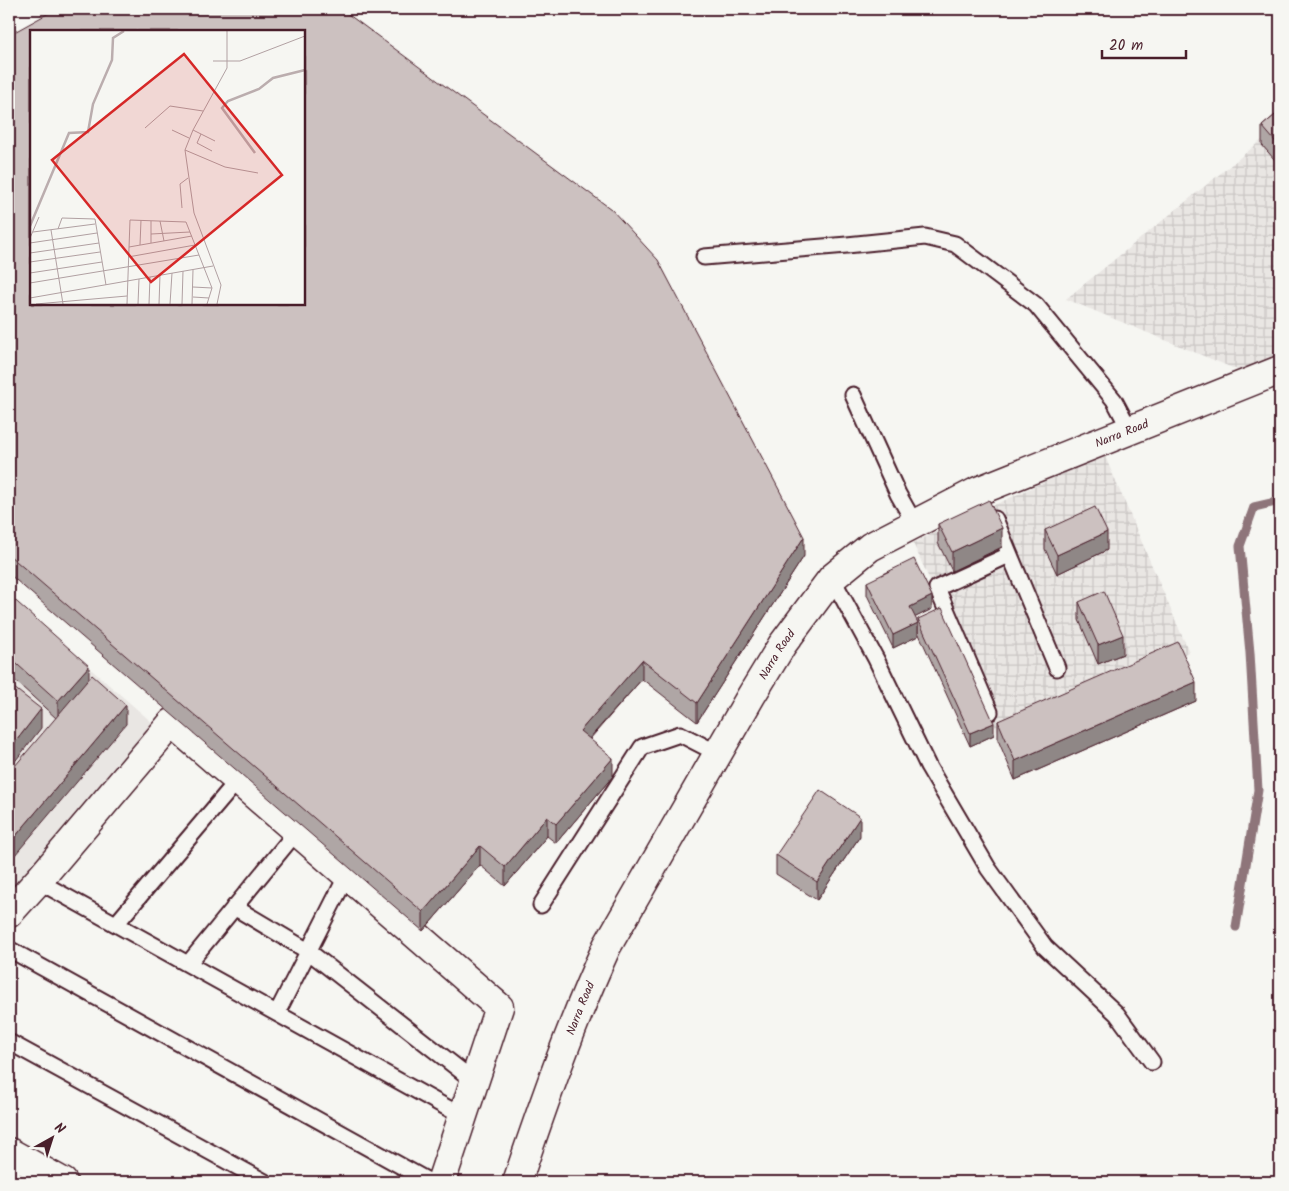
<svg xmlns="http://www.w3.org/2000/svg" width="1289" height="1191" font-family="Kalam,sans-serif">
<defs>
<pattern id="industrial-grid" width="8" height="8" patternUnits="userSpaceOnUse" patternTransform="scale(1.25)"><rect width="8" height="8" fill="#e9e6e3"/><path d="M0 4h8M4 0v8" fill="none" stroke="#c9c5c3"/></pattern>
</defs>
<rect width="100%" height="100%" fill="#f6f6f2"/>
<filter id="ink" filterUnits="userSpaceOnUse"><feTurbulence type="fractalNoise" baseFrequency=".02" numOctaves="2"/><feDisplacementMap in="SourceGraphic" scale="10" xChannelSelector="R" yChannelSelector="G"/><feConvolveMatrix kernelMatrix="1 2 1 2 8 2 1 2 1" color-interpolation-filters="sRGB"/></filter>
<g filter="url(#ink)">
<path fill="#e9e6e3" d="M9,598L154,724L9,895Z"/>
<path fill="url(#industrial-grid)" d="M1280,125V354L1240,371L1066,299Z
M1104,454L1189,652L999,734L913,543Z"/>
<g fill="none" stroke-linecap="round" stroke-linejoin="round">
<path stroke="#8e747a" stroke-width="9" d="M1236,927L1258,790L1250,653L1240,546L1254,507L1280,501"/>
<defs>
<path id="service" d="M704,257L847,245L925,237L955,244L1036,305L1114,400L1130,430
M853,395L898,494L915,524
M995,519L1057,668
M832,578L876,659L928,766L988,868L1045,947L1117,1014L1152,1062
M990,712L937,588L1009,555
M38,881L462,1116
M541,905L642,747L680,734L717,753
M234,907L308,951L474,1081
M116,924L238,780
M9,949L430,1182
M188,964L297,831
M277,1013L347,875
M9,1042L265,1182
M9,1173L21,1159"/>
<path id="minor" d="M9,913L38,881L172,723L499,1007L441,1182"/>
<g id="tertiary">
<path d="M9,1152L63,1182"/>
<path id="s1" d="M517,1182C544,1102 572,1022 607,946L751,696L782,645L832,578L870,547L978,491L1280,370"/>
</g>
</defs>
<use href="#service" stroke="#4a1f2b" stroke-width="19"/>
<use href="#minor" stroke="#4a1f2b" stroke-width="31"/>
<use href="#tertiary" stroke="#4a1f2b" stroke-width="31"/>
<use href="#service" stroke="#f6f6f2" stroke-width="15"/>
<use href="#minor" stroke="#f6f6f2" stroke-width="28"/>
<use href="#tertiary" stroke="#f6f6f2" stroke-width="28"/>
</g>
<path fill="#afa6a5" stroke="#4a1f2b" d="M9,35L804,556L697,722L642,679L590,739L613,776L556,843L547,836L505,886L480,865L423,931L9,574Z
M1280,111V166L1262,145V126Z
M938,524L1002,547L952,571L938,543Z
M1045,530L1107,550L1057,574L1045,549Z
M867,582L932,609L915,617L918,636L893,648L867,595Z
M9,595L89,679L126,724L56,718L9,675Z
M1079,602L1123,654L1098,664L1079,620Z
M918,619L994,735L970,746L918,632Z
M1196,701L1015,780L998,740V721Z
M860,836L817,900L776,874V855Z"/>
<path fill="#8f8786" stroke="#4a1f2b" d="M1002,528V547L952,571V552Z
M1107,532V550L1057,574V555Z
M804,537V556L697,722V703Z
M932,596V609L910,620V607Z
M918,623V636L893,648V635Z
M1123,635V654L1098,664V645Z
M642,660V679L580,749V731Z
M89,666V685L58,720V701Z
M1196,682V701L1015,780V761Z
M126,705V724L9,862V844Z
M41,709V728L9,769V750Z
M994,723V735L970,746V733Z
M613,758V776L556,843V824Z
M547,817V836L505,886V867Z
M860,817V836L817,900V882Z
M480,846V865L423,931V912Z"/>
<path fill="#ccc1c0" stroke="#4a1f2b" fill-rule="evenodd" d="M56,9H341L611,209L658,260L804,537L697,703L642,660L580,731L613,758L556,824L547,817L505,867L480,846L423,912L9,555V35ZM31,31H304V304H31Z
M1280,111V147L1262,126Z
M989,500L1002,528L952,552L938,524Z
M1095,507L1107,532L1057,555L1045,530Z
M914,559L932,596L910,607L918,623L893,635L867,582Z
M1104,591L1123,635L1098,645L1079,602Z
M9,595L89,666L58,701L9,657Z
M942,608L994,723L970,733L918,619Z
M1178,642L1196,682L1015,761L998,721Z
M92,675L126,705L9,844V773Z
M9,684L41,709L9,750Z
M820,790L860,817L817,882L776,855Z"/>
</g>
<g text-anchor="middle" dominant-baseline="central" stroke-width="4.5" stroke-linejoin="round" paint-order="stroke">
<g font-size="12" fill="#4a1f2b" stroke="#f6f6f2">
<text stroke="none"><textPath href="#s1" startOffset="1010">Narra Road</textPath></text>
<text stroke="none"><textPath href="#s1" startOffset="590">Narra Road</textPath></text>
<text stroke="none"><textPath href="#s1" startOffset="185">Narra Road</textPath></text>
</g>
</g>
<g transform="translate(30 30)">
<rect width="275" height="275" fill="#f6f6f2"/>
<path fill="none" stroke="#bbadae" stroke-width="2.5" d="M225,123L192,78L198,71L229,59L243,48L275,40M0,196L39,103L58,102L63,74L82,30L83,8L94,1"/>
<path fill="none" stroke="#b1a0a2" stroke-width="1" d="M183,31H210L275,6M115,98L140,76L173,81M142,100L159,108M163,100L185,111M171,104L167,113L182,121M155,120L195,137L228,143M152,178L150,154L158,148M130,191L134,211M28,199L32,188L65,189L76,255M21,200L33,274M3,202L65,194M121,204L160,202M0,208L9,187M0,213L67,203M121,213V191M110,215L111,190M99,217L162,206M0,223L69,213M98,227L165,215M0,232L70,222M0,243L72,232M0,253L169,225M163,257L182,258M163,267L179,268M0,268L183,236M6,274L97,266M97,274L100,190L156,192L182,258L177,274M108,274L109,249M119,274L120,247M129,274L130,245M140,274L142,243M152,274L153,241M162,274L163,240M187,274L191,255L164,183L155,120L163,100L197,38V1"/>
<path fill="#d62828" fill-opacity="0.15" stroke="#d62828" stroke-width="2.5" d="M154,24L252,145L121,252L22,130Z"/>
<rect width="275" height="275" fill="none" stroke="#4a1f2b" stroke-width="2.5"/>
</g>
<rect width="1289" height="1191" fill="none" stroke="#f6f6f2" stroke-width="30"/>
<rect x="15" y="15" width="1259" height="1161" fill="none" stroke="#4a1f2b" stroke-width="2" filter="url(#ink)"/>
<g transform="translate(52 1138) rotate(39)" stroke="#f6f6f2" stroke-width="4" paint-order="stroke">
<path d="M0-4L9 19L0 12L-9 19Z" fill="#4a1f2b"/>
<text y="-8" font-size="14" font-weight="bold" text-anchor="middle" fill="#4a1f2b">N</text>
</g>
<path d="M1102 50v8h84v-8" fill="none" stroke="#4a1f2b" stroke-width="2.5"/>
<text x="1109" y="50" font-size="15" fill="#4a1f2b" stroke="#f6f6f2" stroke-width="4" paint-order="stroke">20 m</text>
</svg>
